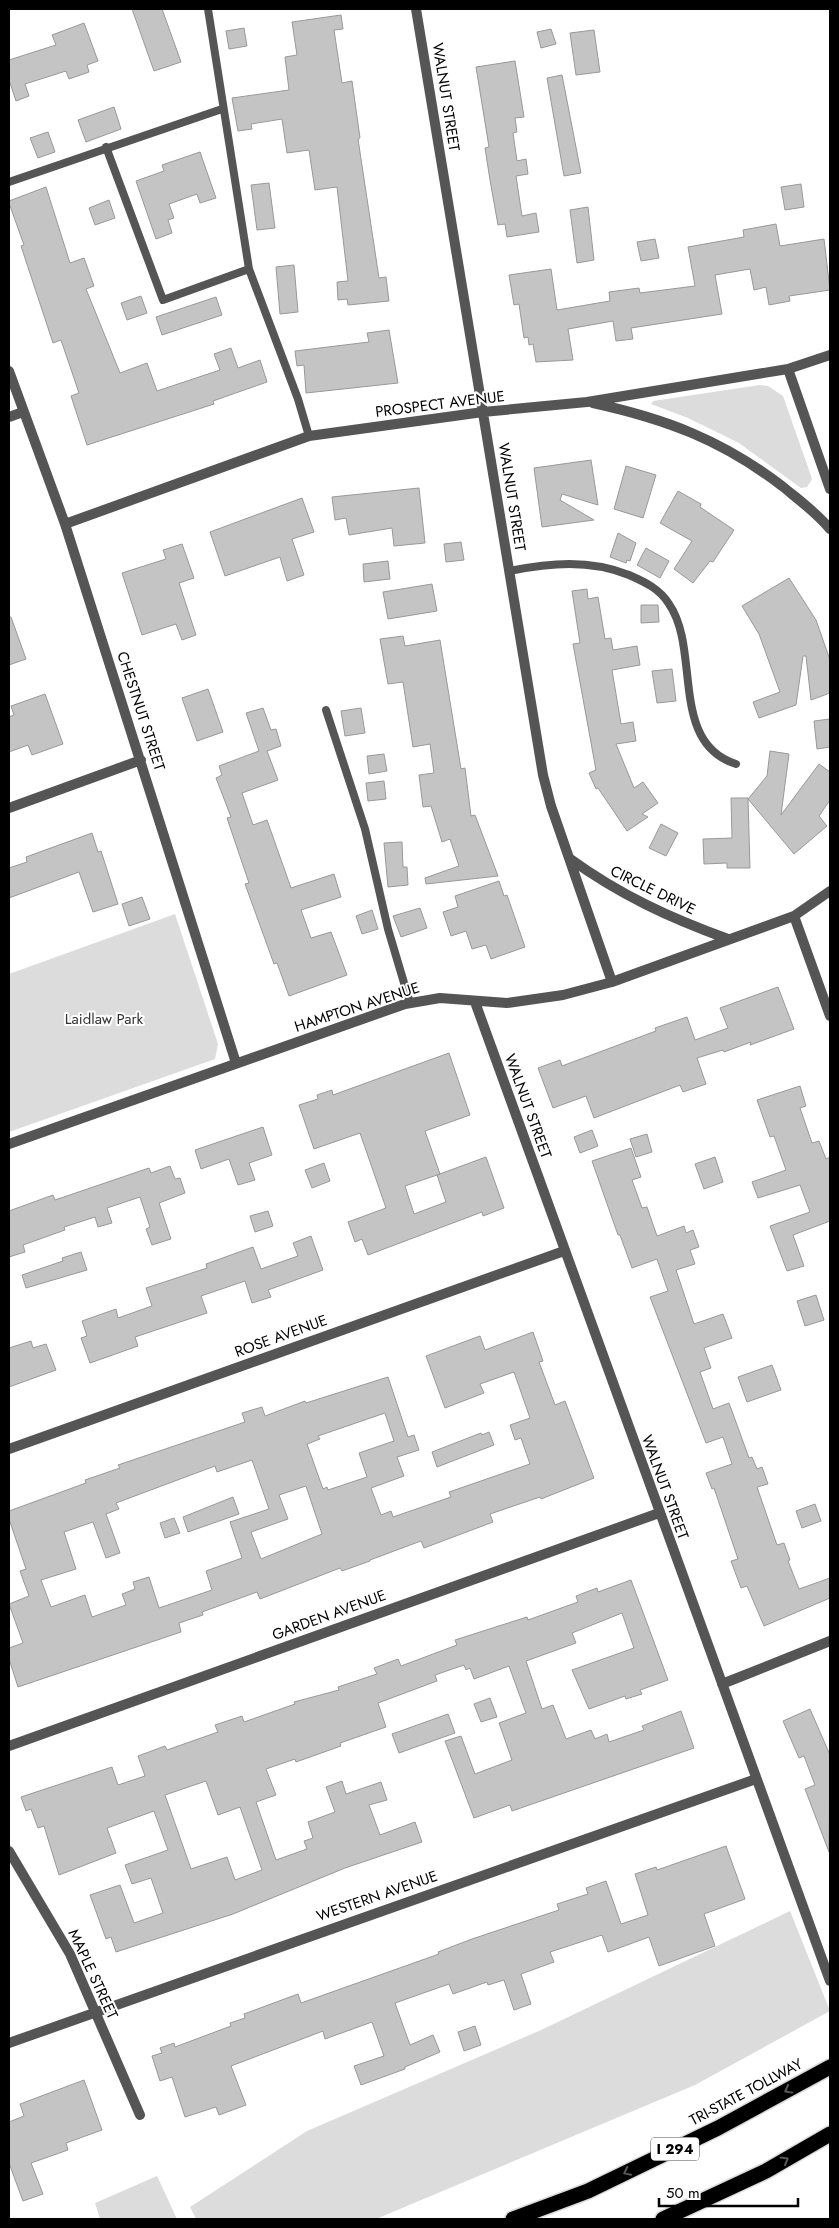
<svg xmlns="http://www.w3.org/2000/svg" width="839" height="2228" font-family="Jost,sans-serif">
<rect width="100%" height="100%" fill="#fff"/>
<path fill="#dcdcdc" d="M760,385L768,386L783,396L810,473L812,479L807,487L801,488L739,443L688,418L651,404L653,401Z
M175,914L218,1044L215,1059L9,1132V974Z
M790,1911L830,2011L695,2085L376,2219H196L190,2207L307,2131L541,2030Z
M157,2176L177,2219H100L95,2203Z"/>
<path fill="#c4c4c4" stroke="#999" fill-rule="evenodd" d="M132,9H162L181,62L154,71Z
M341,15L343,29L334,30L342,83L352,81L360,138L358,139L379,278L386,277L389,301L348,305L347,299L338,300L337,282L348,281L337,187L315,190L309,150L287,153L282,119L251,124L252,129L238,131L232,98L289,90L285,57L297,55L292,22Z
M84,23L98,61L87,65L89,72L69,79L66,71L25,84L29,96L16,101L9,80V60L56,45L52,35Z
M244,28L247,46L229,49L226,31Z
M551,29L556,44L541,48L537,32Z
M594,30L600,72L576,75L570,33Z
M515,61L524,117L515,118L517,132L513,133L517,161L526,159L528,174L516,176L522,216L536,213L539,232L507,237L505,224L498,225L490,180L485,148L489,147L476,67Z
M562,75L581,173L564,176L547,78Z
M114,107L121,129L86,142L78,120Z
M48,132L55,152L38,158L30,138Z
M200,152L216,198L200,203L197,194L169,204L174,218L168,220L172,233L156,239L136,181L164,171L162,165Z
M269,183L275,228L257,230L251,185Z
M801,184L804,207L785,210L781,187Z
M46,187L70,263L84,258L94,286L86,289L120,373L147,363L157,391L220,370L214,354L231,348L238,368L260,360L267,382L213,401L214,404L87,445L71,396L79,393L61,340L53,343L21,246L24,245L9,203V201Z
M109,200L115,218L95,225L89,208Z
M588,207L594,260L577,263L570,210Z
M776,224L780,246L824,239L830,290L789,296L790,301L769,305L766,287L754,290L750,269L715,275L722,314L631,328L633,339L616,341L613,321L568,329L573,360L536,362L533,344L529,345L528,337L524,338L519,304L514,305L509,275L551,269L557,310L610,301L609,292L639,288L640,293L695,286L688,247L744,237L743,230Z
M655,239L659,258L641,261L637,242Z
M294,265L298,312L280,314L276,267Z
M141,296L147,313L127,320L121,303Z
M216,297L222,315L162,335L156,317Z
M389,330L398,383L306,393L304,365L297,366L295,351L369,342L367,333Z
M591,460L598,505L562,494L560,500L594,520L542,527L534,468Z
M626,466L656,475L643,518L614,509Z
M419,488L425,543L394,546L392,528L349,535L346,518L335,520L332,497Z
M678,491L701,504L700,507L734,530L713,562L710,561L693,583L674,569L692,541L660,523Z
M302,498L314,532L292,539L304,575L287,581L280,557L225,576L210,532Z
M618,533L636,543L630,561L627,560L626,563L610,557Z
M461,542L464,560L446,562L444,544Z
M182,544L194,578L179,583L196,635L182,640L176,624L142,635L122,573L166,559L163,550Z
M646,548L669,561L660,578L637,565Z
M388,561L390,579L364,582L363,564Z
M789,578L816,620L830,660V693L811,700L806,656H803L796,705L759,718L753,702L780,692L759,634L742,606Z
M432,584L437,611L388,619L383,592Z
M587,589L588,599L598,597L605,639L611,638L613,650L637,646L640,665L612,670L621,724L633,722L636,741L616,744L634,788L643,782L658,803L642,814L648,817L627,831L598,788L596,789L589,773L596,770L573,644L580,643L572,591Z
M641,605H658L659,622L641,623Z
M9,617H11L26,659L9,665Z
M403,636L405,646L440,640L461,769L465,768L471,816L475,815L498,876L426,884L425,878L459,866L450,839L442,842L431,806L423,807L419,775L434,773L430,744L413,747L403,682L388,684L380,639Z
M672,669L676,701L657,703L652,671Z
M208,689L223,732L197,741L182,698Z
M45,694L63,744L32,755L28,745L9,752V717L14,715L11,706Z
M263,708L271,730L276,729L281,746L267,751L278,780L242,793L253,825L267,820L291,888L334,874L341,897L301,910L311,938L331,932L347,975L289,996L277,963L274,964L245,884L249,883L227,818L231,817L216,778L222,775L219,766L259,751L246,713Z
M361,708L365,733L345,736L341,711Z
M830,719V747L817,749L814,721Z
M770,751L789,754L781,815L819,764L830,772V800L819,816L827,826L794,854L748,799L767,776Z
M384,754L387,771L369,774L367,756Z
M384,781L386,799L368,801L366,783Z
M731,798H748L750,868H727V863L704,864L703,839L732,838Z
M661,824L678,833L666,856L649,848Z
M92,833L98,852L101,851L118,904L93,912L79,872L9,898V868L27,862L26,857Z
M402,842L403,867H407L408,885L388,887L384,843Z
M499,881L504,896L507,895L525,947L491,959L486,945L472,949L466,931L451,936L443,912L458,907L455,896Z
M142,897L150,919L129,926L122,904Z
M420,908L427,928L401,937L393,916Z
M372,910L378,929L362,934L356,916Z
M778,987L794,1029L750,1045L751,1042L724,1052L723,1050L697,1058L706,1084L683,1092L680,1085L594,1118L586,1096L553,1108L538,1068L560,1060L562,1066L656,1031L655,1028L687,1017L695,1040L728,1028L720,1008Z
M449,1053L470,1115L425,1131L440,1174L405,1186L414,1214L446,1202L437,1175L486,1157L504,1208L483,1216L482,1212L368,1255L362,1239L355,1242L348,1222L386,1208L360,1133L314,1149L299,1105L318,1099L317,1095L332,1090L333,1095Z
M800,1086L806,1106L800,1108L812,1143L819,1141L826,1159L830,1157V1221L793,1235L804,1266L787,1271L770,1226L810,1212L800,1185L758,1198L752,1182L786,1170L774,1136L770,1137L757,1100Z
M263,1127L272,1155L249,1163L255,1180L238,1185L229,1159L201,1169L195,1150Z
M592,1130L598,1146L580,1153L574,1137Z
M647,1134L652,1152L636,1157L630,1139Z
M631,1148L641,1177L632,1180L642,1208L647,1207L657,1236L684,1226L686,1233L693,1230L699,1247L690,1250L695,1264L676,1270L694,1324L723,1314L732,1338L704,1348L711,1368L700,1372L713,1409L729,1403L749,1458L752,1457L757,1469L762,1467L768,1484L757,1487L777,1545L784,1543L790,1560L788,1561L799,1589L830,1578V1598L764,1626L747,1586L741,1588L731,1561L738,1559L714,1488L712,1489L706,1473L732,1464L723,1437L706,1443L650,1297L668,1291L657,1259L632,1268L620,1235H618L592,1161Z
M715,1157L723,1182L704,1189L695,1164Z
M324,1163L330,1181L312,1188L305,1170Z
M170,1166L175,1179L180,1178L185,1193L159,1203L171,1239L152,1245L146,1229L150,1227L140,1197L107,1208L112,1223L98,1227L95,1217L64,1227L65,1230L23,1245L25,1252L9,1257V1211L53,1195L55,1200L149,1168L151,1173Z
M268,1211L273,1226L255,1232L250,1216Z
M311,1236L323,1270L268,1290L271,1297L252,1303L245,1281L201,1296L207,1313L135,1337L138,1346L90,1363L81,1338L87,1336L82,1321L116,1309L118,1318L152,1306L146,1288L207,1268L206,1264L253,1247L261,1269L298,1256L293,1243Z
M81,1252L87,1270L26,1288L22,1275L63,1261L62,1258Z
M816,1295L824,1320L805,1326L797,1301Z
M533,1332L543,1361L539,1362L555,1405L565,1401L594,1478L541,1499L540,1497L490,1514L493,1522L424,1548L421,1541L370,1560V1561L342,1571L340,1568L260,1599L257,1592L202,1612L203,1615L179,1623L181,1632L18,1687L9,1659V1648L23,1643L9,1604L29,1596L20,1571L26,1569L9,1519V1511L86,1483L85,1480L120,1468L118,1465L245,1422L242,1413L262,1407L265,1416L305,1401L306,1403L388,1377L408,1437L414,1435L419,1450L397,1457L404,1476L371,1488L381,1515L391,1511L393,1517L451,1497L449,1492L530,1464L521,1438L515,1440L510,1425L530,1418L514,1372L480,1384L484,1393L445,1408L426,1356L480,1336L485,1350ZM385,1413L394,1441L359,1453L367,1477L328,1490L327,1487L323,1489L307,1444L320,1439L318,1436ZM252,1460L269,1509L230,1522L242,1558L206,1571L212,1590L159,1608L149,1577L133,1582L135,1589L122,1594L126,1605L92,1617L85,1595L51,1607L41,1580L76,1569L64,1532L93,1522L106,1558L120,1553L106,1514L119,1509L116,1503L215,1466L217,1472ZM306,1486L322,1534L261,1559L251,1532L288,1519L279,1495Z
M31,1341L33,1348L46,1344L56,1370L9,1387V1348Z
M772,1365L781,1390L747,1402L738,1377Z
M489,1432L494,1445L437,1467L432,1452L481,1433L482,1435Z
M233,1497L239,1514L188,1532L183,1517Z
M815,1504L821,1521L802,1528L796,1511Z
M174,1518L180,1533L165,1538L160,1523Z
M631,1580L668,1680L640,1690L642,1694L626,1699L625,1696L589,1709L572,1670L634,1648L622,1613L572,1633L576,1643L526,1661L542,1709L553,1705L566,1739L591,1730L595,1739L607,1734L609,1742L644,1730L642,1726L681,1711L694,1748L512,1811L510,1805L474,1818L445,1741L461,1736L475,1774L512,1760L499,1723L526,1713L509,1666L474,1679L470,1668L466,1670L464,1665L435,1675L437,1681L378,1703L386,1727L340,1743L341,1746L296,1762L295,1759L266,1769L276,1795L256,1802L276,1860L307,1849L304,1841L313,1838L308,1822L335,1812L326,1787L342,1781L346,1794L381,1782L387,1800L369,1805L380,1835L415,1822L422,1842L345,1868L233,1914L116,1952L111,1937L106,1939L90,1895L120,1885L134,1923L163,1913L151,1878L132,1884L125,1865L168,1850L154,1811L107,1828L116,1853L59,1875L44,1826L38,1828L31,1809L26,1811L21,1797L112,1767L118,1785L145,1776L138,1756L165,1746L167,1750L218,1732L215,1725L242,1716L244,1722L295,1704L294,1702L339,1690L338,1687L377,1674L374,1668L398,1659L401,1666L457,1645L455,1640L527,1617L528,1620L578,1602L576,1596L597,1588L598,1592ZM206,1781L218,1815L240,1807L262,1870L235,1880L227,1857L191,1869L165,1795Z
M490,1698L497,1717L481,1722L474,1704Z
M810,1709L830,1755L829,1852L805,1789L815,1785L804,1756L799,1758L783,1721Z
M448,1714L455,1733L399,1753L392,1734Z
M726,1846L745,1899L704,1914L715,1946L659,1966L649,1937L608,1952L602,1935L550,1952L554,1962L521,1974L531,2004L514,2010L504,1980L488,1985L487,1982L453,1994L449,1984L395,2003L410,2045L433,2035L440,2052L405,2067V2069L361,2085L354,2066L384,2056L372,2022L325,2039L323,2031L231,2066L246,2105L219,2115L216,2107L185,2117L172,2077L160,2081L152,2056L162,2053L160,2048L174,2043L175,2047L231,2026L230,2023L245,2018L244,2014L298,1994L301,2003L439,1954L438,1952L472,1939L559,1910L557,1904L588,1894L586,1888L606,1881L621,1924L648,1915L635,1874L656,1867L657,1870Z
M475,2026L481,2045L464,2051L458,2032Z
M84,2080L102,2130L66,2143L68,2150L31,2163L43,2194L23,2201L9,2163V2122L24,2116L20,2104Z"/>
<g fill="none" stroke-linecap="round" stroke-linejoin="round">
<defs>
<path id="motorway" d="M513,2219L588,2191L718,2128L830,2067
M663,2219L766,2171L830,2134"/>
</defs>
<use href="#motorway" stroke="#dbdbdb" stroke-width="18"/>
<path stroke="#555" stroke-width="8" d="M208,9L249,269L298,399L309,436
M106,147L163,300L249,269
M9,182L222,109
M509,571C550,563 589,559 629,575C645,582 660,589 669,604C701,650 669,743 736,764
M326,710L365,829L388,929L410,1003"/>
<path stroke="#555" stroke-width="10" d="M416,9L543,775L551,806L612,982
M788,369L830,489
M9,371L65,524L236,1063
M593,403C666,419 722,440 782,486C799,500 817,513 830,529
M9,417L23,412
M65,524L309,436L483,412L587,402L788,369L830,355
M9,808L141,760
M569,858C620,895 670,918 728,939
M794,916L830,1016
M475,1002L830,1981
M9,1144L405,1004L440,998L507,1003L563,995L612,982L794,916L830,891
M9,1449L564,1251
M722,1684L830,1641
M9,1746L659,1513
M9,1851L70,1954L140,2115
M9,2043L756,1779"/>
<use href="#motorway" stroke="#000" stroke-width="15"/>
</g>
<defs><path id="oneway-chevron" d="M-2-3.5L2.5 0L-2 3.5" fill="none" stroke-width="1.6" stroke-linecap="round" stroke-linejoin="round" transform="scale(1.25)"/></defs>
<g stroke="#595959">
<use href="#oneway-chevron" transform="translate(788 2090) rotate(151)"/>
<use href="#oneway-chevron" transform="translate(785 2160) rotate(-30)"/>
<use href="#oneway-chevron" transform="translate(627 2172) rotate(154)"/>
</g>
<g text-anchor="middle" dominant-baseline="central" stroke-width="4" stroke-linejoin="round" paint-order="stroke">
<rect fill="#fff" stroke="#4c4c4c" stroke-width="1" x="651" y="2137.5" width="48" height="23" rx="4"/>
<g font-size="14" font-weight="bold" fill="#000">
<text x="675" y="2149">I 294</text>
</g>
<g font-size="15" fill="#000" stroke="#fff">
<text transform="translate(446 97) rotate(81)">WALNUT STREET</text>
<text transform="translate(440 404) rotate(-7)">PROSPECT AVENUE</text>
<text transform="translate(512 497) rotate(81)">WALNUT STREET</text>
<text transform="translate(141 711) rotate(72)">CHESTNUT STREET</text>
<text transform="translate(653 890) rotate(26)">CIRCLE DRIVE</text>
<text transform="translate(357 1007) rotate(-18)">HAMPTON AVENUE</text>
<text transform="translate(528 1106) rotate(70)">WALNUT STREET</text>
<text transform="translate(281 1336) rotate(-20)">ROSE AVENUE</text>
<text transform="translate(665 1487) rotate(70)">WALNUT STREET</text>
<text transform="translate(329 1615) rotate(-20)">GARDEN AVENUE</text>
<text transform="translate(377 1896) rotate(-19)">WESTERN AVENUE</text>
<text transform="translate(93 1974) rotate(65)">MAPLE STREET</text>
<text transform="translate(746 2092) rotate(-28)">TRI-STATE TOLLWAY</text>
</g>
<g font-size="15" fill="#333" stroke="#fff">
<text x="104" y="1019">Laidlaw Park</text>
</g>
</g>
<rect width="839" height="2228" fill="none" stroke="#000000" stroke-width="20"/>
<path d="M659 2198v8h139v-8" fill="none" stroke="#000000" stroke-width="2.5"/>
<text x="666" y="2198" font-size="15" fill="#000000" stroke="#ffffff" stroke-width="4" paint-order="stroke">50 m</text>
</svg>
